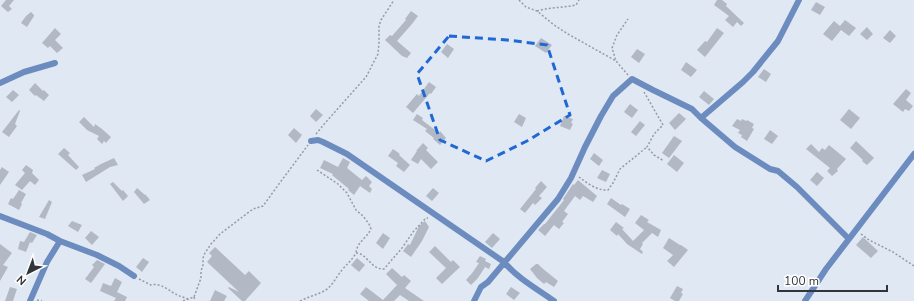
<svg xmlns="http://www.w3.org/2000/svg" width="914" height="301" font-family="'Nunito Sans',sans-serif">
<rect width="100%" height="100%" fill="#e0e8f4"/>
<path fill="#b2b9c5" d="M6,0H14L9,6L12,9L8,12L1,6Z
M717,0H722L727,4L726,6L744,23L741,26L737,22L733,27L725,20L729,16L714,5Z
M816,2L825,7L820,15L811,10Z
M411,11L418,16L412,24L397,41L411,53L407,58L402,56L385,40L390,35L392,36L406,20L405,19Z
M31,12L34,15V16L27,27L21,23L26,16Z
M845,20L856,28L849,36L841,30L832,41L823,34L834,21L840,26Z
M867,27L873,34L867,40L860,34Z
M55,28L61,34L55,40L63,48L57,53L50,46L48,48L42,43Z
M717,28L724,33L705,57L697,50L705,41L707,42Z
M890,30L896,36L890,43L883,38Z
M541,38L552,45L546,53L535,46Z
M447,44L454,49L448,58L441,52Z
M637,49L645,54L639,63L631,57Z
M686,62L697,70L691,77L681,70Z
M764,69L771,74L766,82L758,77Z
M429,82L436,87L431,94L430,93L413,113L406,107L417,94L419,96Z
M35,83L43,91L44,90L49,95L44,101L36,95L35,96L29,90Z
M906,89L911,93L906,100L913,106L909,111L905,109L903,112L893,104Z
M13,90L19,95L12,102L6,97Z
M704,91L714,99L709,105L699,97Z
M630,104L638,110L632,118L624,112Z
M316,109L323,115L316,122L310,116Z
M849,109L860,118L851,129L840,120Z
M19,110L20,111L15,124L17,126L9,137L2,132Z
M679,113L686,119L675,130L669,123Z
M417,114L423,118L422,120L439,133L440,131L446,138L440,145L433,139L434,138L425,131L427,129L413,120Z
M519,114L526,118L522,127L514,122Z
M564,116L573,119L571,123L573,124L570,130L560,126Z
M84,117L94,127L95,124L102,129L111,137L106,143L104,141L102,144L97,139L99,136L87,130L79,122Z
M737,119L741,121L742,119L746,121L747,120L754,124L752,128L754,129L747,141L741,137L742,135L738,133L740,130L732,126Z
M640,121L645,125L636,136L631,132Z
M294,128L302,135L296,143L288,135Z
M770,130L778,136L772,144L764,139Z
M674,136L682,141L669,158L662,153Z
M856,141L874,158L867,165L862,161L863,160L850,148Z
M423,143L428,148L426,150L438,162L431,169L421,159L418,164L411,160L417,151H416Z
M811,144L819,152L822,148L825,150L829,145L846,159L837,169L838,171L832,176L827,171L830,168L806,149Z
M64,148L70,153L68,155L79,167L76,170L58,154Z
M393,149L400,154L399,155L410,165L404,172L396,166L398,163L388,156Z
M594,153L603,160L599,166L590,159Z
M674,155L684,163L677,172L667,164Z
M114,158L118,165L110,167L86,182L82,175L95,169L94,168L101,164Z
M343,158L350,162L347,168L362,180L366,176L372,182L369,186L372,189L370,193L360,186L354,195L348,190L349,189L332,175L333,174L320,168L324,160L338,167Z
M26,165L33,170L32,173L39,180L35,185L30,181L22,190L15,185L25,173L22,170Z
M2,167L9,172L0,185V170Z
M602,170L610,174L606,182L597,178Z
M817,172L824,178L817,186L810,180Z
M578,180L597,196L593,202L583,196L580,200L575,196L564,211L568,214L562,222L564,223L559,229L554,225L545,236L538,230L544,224H545L564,200L563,199L573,184L574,185Z
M541,181L547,187L539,196L542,198L535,205L533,203L525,213L520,209L536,189L535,188Z
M113,182L122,191L123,190L128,196L123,201L110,184Z
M137,188L145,195V194L150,200L144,204L134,192Z
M433,188L439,193L432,201L426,196Z
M19,190L26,194L21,203L22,204L19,210L8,204L11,198L13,199Z
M611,198L621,205L622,204L630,209L625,217L607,204Z
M49,200L52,202L45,219L39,217Z
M641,215L649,220L647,222L661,230L658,237L652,233L642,243L643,244L640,249L643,252L642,254L627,244L618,234L617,236L610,230L616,222L624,228L622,229L633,241L644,230L635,223Z
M72,221L82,225L78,232L68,226Z
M425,221L429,227L422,241L411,257L403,251L408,244L410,245L419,226Z
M91,231L99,237L92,245L85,238Z
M30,232L37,235L32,243L30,242L26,252L18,249L20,241L24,242Z
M383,233L390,238L383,249L376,243Z
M493,233L500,239L492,248L485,242Z
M863,237L878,251L871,258L856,245Z
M669,238L680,245H681L688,250L674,267L667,261L673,255L663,248Z
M0,244L12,253L3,265L8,267L0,281Z
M435,246L451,262L453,260L460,267L442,284L436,278L446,268L429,252Z
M215,247L245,275L249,271L261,283L245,301H242L228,288L229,287L239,292L207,262L212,256L209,253Z
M480,256L486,259L485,261L491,264L489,269L485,267L478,278L471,285L466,280L473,272L479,263L476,262Z
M143,258L149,262L142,272L136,267Z
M357,258L365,265L359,272L351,265Z
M97,260L105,264L91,283L85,279L94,267L92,265Z
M536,264H538L542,268L558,281L554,287L546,282L544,284L537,278L530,269Z
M392,268L402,277L404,275L411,281L405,288L424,301H409L400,295L394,301H369L360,294L366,287L383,300L397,285L386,274Z
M115,278L122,282L117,292L127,297L125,301H114L116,298L100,291L103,283L111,286Z
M677,286L683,289L681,293L683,294L679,301H675L670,298Z
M10,287L17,289L13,301H5Z
M511,287L520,293L514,300L506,294Z
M215,290L227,296L224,301H210Z"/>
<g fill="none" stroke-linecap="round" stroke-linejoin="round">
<path stroke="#959ba3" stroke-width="1.5" stroke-dasharray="2 2" stroke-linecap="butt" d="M519,0L526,7L537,11L554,25L568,34L616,61
M537,11C550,7 563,8 576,5L579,0
M628,75L616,61L612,48L617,35L628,19
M644,92L663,125L654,134L647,147L654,155L664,161
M316,134L325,123L366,77L378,54L379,43V26L381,20L394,0
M317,170L338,184L347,193L356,210L363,216L369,224L371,229C366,239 357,242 356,253
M579,177C587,183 597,191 608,190L613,183L620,169L647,147
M861,234L869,240L893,252L914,266
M139,279L151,285C159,283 166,288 172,292C177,295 182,297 188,299
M194,297L195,301
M37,300L42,301
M183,301L194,297L201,278V271L203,265V258L205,253L211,244L220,234L249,212L253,209L263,206L276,188L308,145
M300,301C308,297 316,295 324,291C332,287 336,277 342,270C347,264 352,260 356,253C367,253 371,270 384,269L402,248L413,232L426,218H428"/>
<path stroke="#6c8cbf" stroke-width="6" d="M0,83L24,72L55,63
M701,118L743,82L753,72L778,41L799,0
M311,141L318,140L323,142L347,154L504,262C517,278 537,289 554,301
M0,216L47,234L60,241L97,255L119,266L134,276
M30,301L47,262L60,241
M474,301L481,287L488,282L558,199L571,178L585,147L601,116L613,96L632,79L653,90L692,109L701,118L735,147L770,169L778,171L797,187L849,239
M805,301L826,269L914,154"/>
</g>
<path fill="none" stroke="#2069d5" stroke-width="3" stroke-dasharray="8 5" stroke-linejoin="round" d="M449,36L507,40L547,45L570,115L527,141L486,161L440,140L417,74Z"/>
<g transform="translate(28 273) rotate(222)" stroke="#ffffff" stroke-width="3" paint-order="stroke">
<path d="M0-3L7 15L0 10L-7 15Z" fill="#313438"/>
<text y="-6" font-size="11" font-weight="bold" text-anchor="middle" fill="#313438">N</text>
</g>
<path d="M778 285v6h109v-6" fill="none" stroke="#313438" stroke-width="2"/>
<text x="784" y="285" font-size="12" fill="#313438" stroke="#ffffff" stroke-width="3" paint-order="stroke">100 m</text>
</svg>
